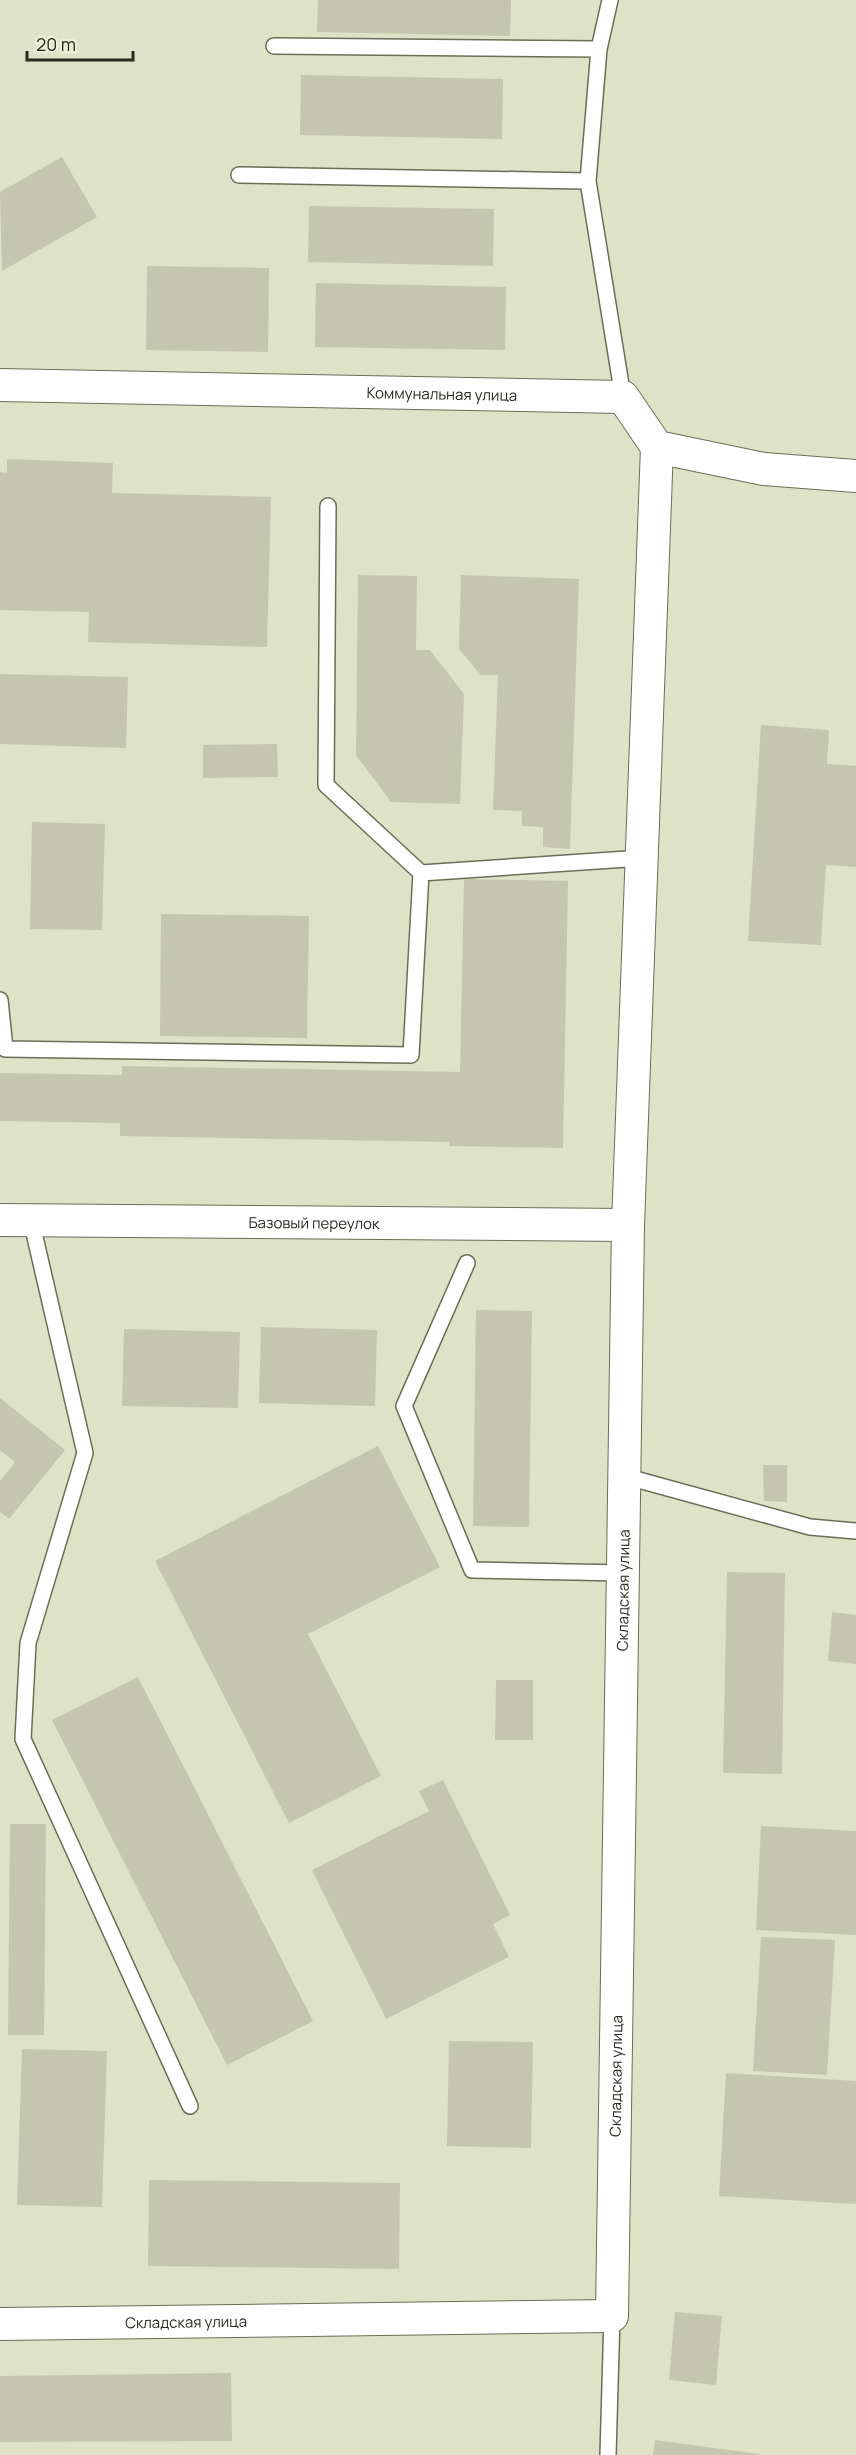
<svg xmlns="http://www.w3.org/2000/svg" width="856" height="2455" font-family="Manrope,sans-serif">
<rect width="100%" height="100%" fill="#dee2c6"/>
<path fill="#c4c7ad" d="M318,0H511L510,36L317,32Z
M301,75L503,79L502,139L300,135Z
M62,157L97,217L2,271L0,192Z
M309,206L494,209L493,266L308,262Z
M147,266L269,268L268,352L146,350Z
M316,283L506,287L505,350L315,347Z
M7,459L113,463L112,493L271,497L267,647L88,642L89,612L0,610V472L7,473Z
M358,575L417,576L416,650H430L464,694L460,804L391,802L356,755Z
M461,575L579,579L570,849L543,847V827L522,826V811L493,810L498,675H481L459,649Z
M0,674L128,677L126,748L0,744Z
M761,725L829,730L827,764L856,766V867L826,865L821,945L748,941Z
M277,744L278,777L203,778V745Z
M32,822L105,824L102,930L30,929Z
M464,879L568,881L563,1148L449,1146V1142L120,1136V1123L0,1121V1073L122,1075V1066L460,1072Z
M161,914L309,916L307,1038L160,1036Z
M476,1310L532,1311L529,1527L473,1526Z
M261,1327L377,1330L375,1406L259,1403Z
M124,1329L240,1332L238,1408L122,1406Z
M0,1398L65,1450L9,1519L0,1512V1481L15,1462L0,1450Z
M378,1446L440,1567L308,1634L381,1776L289,1823L155,1561Z
M763,1465H787V1502L764,1501Z
M727,1572L785,1573L782,1774L723,1773Z
M832,1612L856,1615V1664L828,1661Z
M138,1677L313,2021L227,2065L52,1720Z
M496,1680H533V1740H495Z
M443,1780L510,1915L493,1924L509,1957L386,2019L312,1870L429,1811L419,1791Z
M10,1824H46L44,2035H8Z
M761,1826L856,1831V1935L756,1930Z
M761,1937L835,1940L827,2075L753,2071Z
M449,2041L533,2042L531,2148L447,2146Z
M22,2049L107,2051L102,2207L17,2205Z
M726,2073L856,2081V2204L719,2196Z
M149,2180L400,2183L399,2269L148,2266Z
M675,2312L722,2316L716,2385L669,2380Z
M231,2373L232,2441L0,2442V2376Z
M655,2440L759,2454V2455H653Z"/>
<g fill="none" stroke-linecap="round" stroke-linejoin="round">
<defs>
<path id="service" d="M610,0L599,49L588,181L623,397
M274,46L599,49
M239,175L588,181
M328,506L326,785L421,873
M0,1000L5,1049L411,1055L421,873L642,858
M31,1220L85,1453L28,1643L23,1739L190,2106
M467,1263L404,1406L472,1570L623,1573
M624,1476L810,1527L856,1531
M608,2455L612,2316"/>
<g id="minor">
<path id="s1" d="M0,385L623,397L657,447L764,469L856,476"/>
<path id="s2" d="M0,1220L628,1225"/>
<path id="s3" d="M0,2324L612,2316L628,1225L657,447"/>
</g>
</defs>
<use href="#service" stroke="#6b6e56" stroke-width="18"/>
<use href="#minor" stroke="#6b6e56" stroke-width="34"/>
<use href="#service" stroke="#fff" stroke-width="15"/>
<use href="#minor" stroke="#fff" stroke-width="32"/>
</g>
<g text-anchor="middle" dominant-baseline="central" stroke-width="4.5" stroke-linejoin="round" paint-order="stroke">
<g font-size="15" fill="#292a20" stroke="#ebefd3">
<text stroke="none"><textPath href="#s1" startOffset="442">Коммунальная улица</textPath></text>
<text stroke="none"><textPath href="#s2" startOffset="314">Базовый переулок</textPath></text>
<text stroke="none"><textPath href="#s3" startOffset="1338">Складская улица</textPath></text>
<text stroke="none"><textPath href="#s3" startOffset="852">Складская улица</textPath></text>
<text stroke="none"><textPath href="#s3" startOffset="186">Складская улица</textPath></text>
</g>
</g>
<path d="M27 51v9h106v-9" fill="none" stroke="#292a20" stroke-width="3"/>
<text x="36" y="51" font-size="18" fill="#292a20" stroke="#ebefd3" stroke-width="4.5" paint-order="stroke">20 m</text>
</svg>
